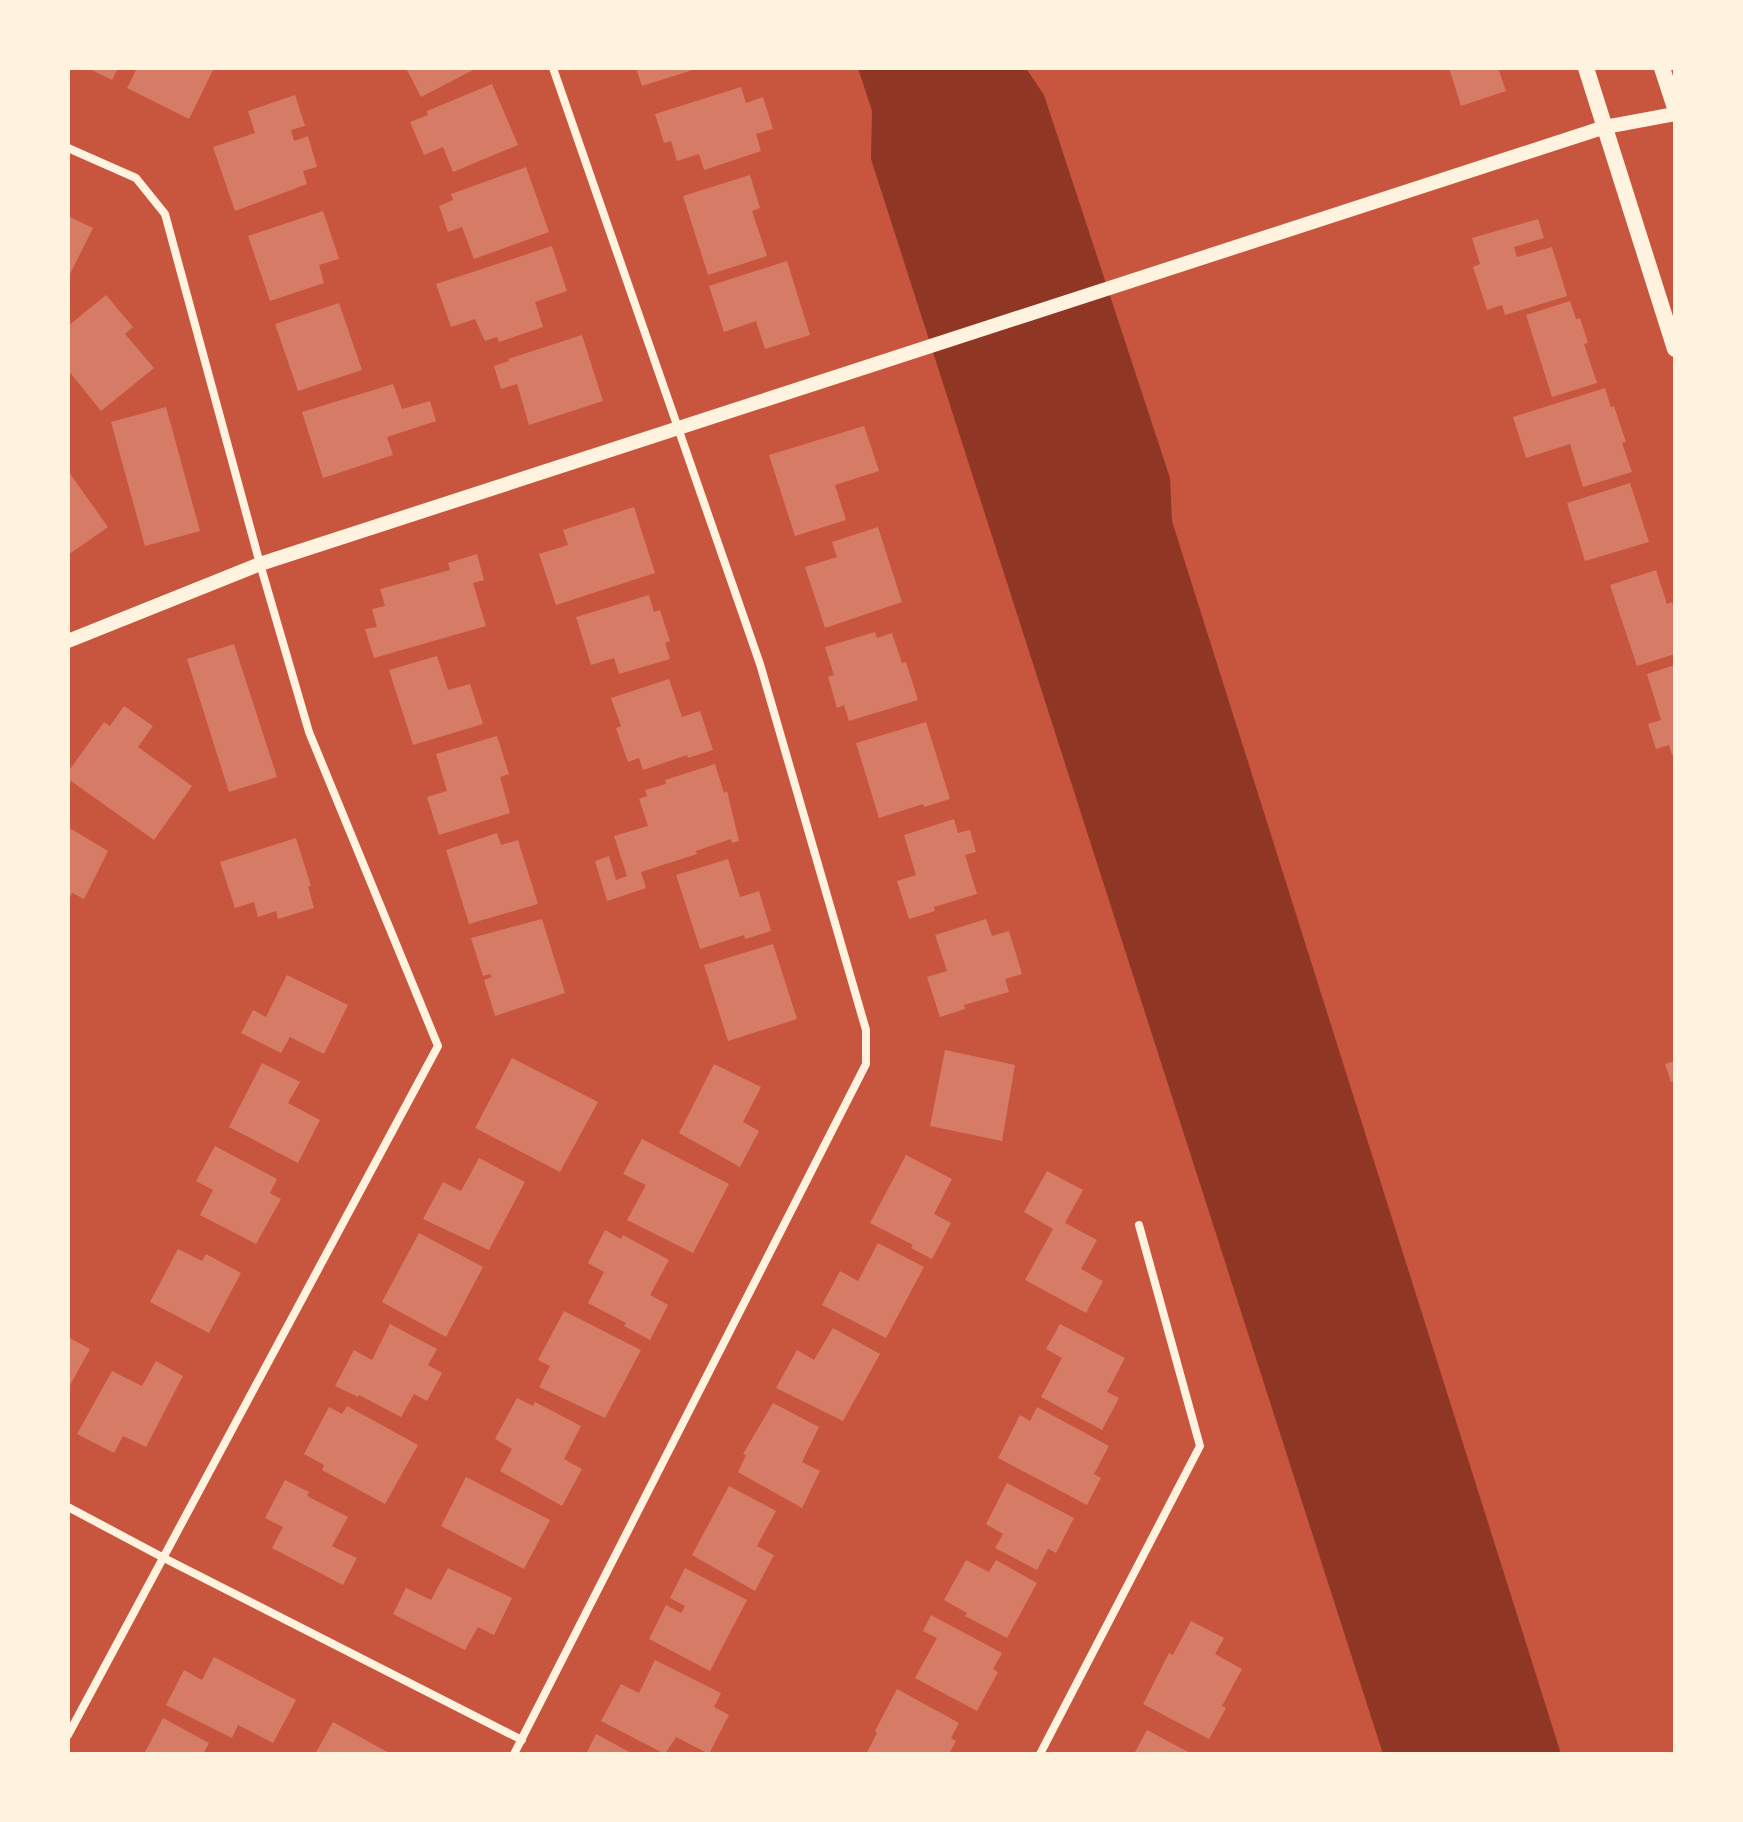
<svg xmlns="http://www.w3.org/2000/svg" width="1743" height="1822" font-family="Lato,sans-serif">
<rect width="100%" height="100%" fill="#c8553d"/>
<path fill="#8f3625" d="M858,68H1026L1044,95L1170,478L1172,521L1561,1754H1383L871,159L872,111Z"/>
<path fill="#d67c66" d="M88,68H118L112,80Z
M137,68H214L189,119L127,88Z
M406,68H477L421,97Z
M636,68H696V69L642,86Z
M1449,68H1498L1506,91L1461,106Z
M492,84L518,145L453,172L443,147L424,155L410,122L428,115L427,111Z
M741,87L746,103L763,97L773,129L756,134L761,151L704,170L699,154L677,161L671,141L664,143L655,114Z
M295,95L305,126L291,130L294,141L308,136L317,167L303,171L307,184L235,211L213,147L255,133L248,111Z
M526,167L549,232L474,259L462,227L448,232L439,206L453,200L451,194Z
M750,175L760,208L752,211L767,256L708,275L683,196Z
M323,211L339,259L319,265L324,283L270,301L248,236Z
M68,216L93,228L68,278Z
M1538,219L1544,238L1514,247L1517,257L1552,247L1567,296L1505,315L1502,305L1487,310L1473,267L1480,264L1472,238Z
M552,246L567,291L535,302L543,327L499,342L497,337L485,341L475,319L451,327L436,284Z
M787,261L810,335L765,349L756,321L724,332L709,286Z
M106,295L133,327L125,334L154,368L101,411L68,370V326Z
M1570,301L1576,319L1580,318L1588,343L1584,344L1597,383L1552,397L1526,315Z
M339,303L362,370L298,391L275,324Z
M582,335L603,401L529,425L517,384L501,389L494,366L509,361L508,359Z
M393,384L402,409L430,401L436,421L387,437L393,455L323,478L302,412Z
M1605,388L1611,407L1614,406L1626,442L1622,443L1632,472L1583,487L1570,444L1526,458L1513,417Z
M166,407L200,531L145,546L111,422Z
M864,426L879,471L835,485L846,520L795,536L769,455Z
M68,471L108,527L68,555Z
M1630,483L1649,542L1585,561L1567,503Z
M634,507L655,573L556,605L539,554L568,545L563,530Z
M878,527L902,602L825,628L805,567L837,557L832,542Z
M477,554L484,580L473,583L486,626L374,658L365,629L377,627L372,609L385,606L380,589L450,570L448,563Z
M1656,570L1667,604L1672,602L1675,611V654L1637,666L1610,585Z
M649,595L654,612L660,610L670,641L665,643L670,659L619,674L614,658L591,665L576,617Z
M875,632L877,638L892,633L902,663L906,662L918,700L849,721L844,705L837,708L828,677L834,675L825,647Z
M234,644L277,777L229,792L187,659Z
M437,656L448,690L470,684L483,724L413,745L389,670Z
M1675,665V754L1672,755L1669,745L1656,749L1648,724L1661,720L1647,674Z
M669,679L682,717L700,711L713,750L688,758L687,755L643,770L639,758L628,762L616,728L621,726L611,698Z
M124,706L153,726L138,747L192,786L154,840L68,779V772L104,722L110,726Z
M926,722L950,799L924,807L923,804L879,818L856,743Z
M497,736L509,774L500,777L510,813L439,835L427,797L447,791L436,754Z
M715,764L724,793L727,791L739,841L732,843L731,839L696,851L697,854L641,872L646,888L607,901L595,861L609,856L616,880L627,876L614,836L648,826L639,799L647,796L645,790L666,784L665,780Z
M954,819L958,833L970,830L976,852L965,855L977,894L934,907L935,911L909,919L897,881L916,875L904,835Z
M68,827L108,851L84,899L72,893L68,901Z
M497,833L501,845L518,840L538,904L469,924L446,850Z
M296,838L311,886H308L314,908L278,919L276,911L258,917L254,902L235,908L220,862Z
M728,859L740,897L759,891L771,931L745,939L744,935L700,949L676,875Z
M542,919L565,993L495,1016L484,980L492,977L490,974L483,976L471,938Z
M986,919L992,936L1009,931L1022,974L1005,979L1009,992L964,1005L965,1009L940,1017L927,977L947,971L935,935Z
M773,944L797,1019L728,1041L704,965Z
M287,975L348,1005L324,1054L290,1037L281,1053L241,1033L253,1010L266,1017Z
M945,1050L1015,1065L1002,1141L930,1126Z
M512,1058L598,1102L560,1172L475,1128Z
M1675,1061V1080L1671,1082L1665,1064Z
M262,1063L300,1082L288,1103L320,1120L298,1163L229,1127Z
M714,1064L761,1087L743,1122L759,1131L740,1167L679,1133Z
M642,1139L729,1184L693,1253L627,1220L646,1185L623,1174Z
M215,1146L277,1179L270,1193L281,1199L256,1244L200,1215L213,1190L196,1181Z
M906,1155L952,1179L934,1214L951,1223L932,1259L911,1248L913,1245L870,1223Z
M479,1158L525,1182L489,1250L423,1219L443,1182L461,1191Z
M1047,1171L1083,1190L1065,1223L1097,1240L1081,1269L1103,1281L1086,1313L1025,1280L1053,1229L1024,1212Z
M605,1230L621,1239L623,1235L669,1260L650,1295L668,1305L650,1340L624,1326L626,1323L588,1303L604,1272L588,1263Z
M419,1233L483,1267L446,1337L382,1302Z
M878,1243L924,1267L886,1338L822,1305L840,1271L858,1281Z
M178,1249L202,1261L206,1254L241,1273L209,1333L150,1302Z
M564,1311L641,1350L605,1418L539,1387L550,1366L538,1360Z
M390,1324L437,1349L428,1365L442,1373L427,1401L414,1394L401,1417L359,1395L358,1397L335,1386L354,1350L372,1360Z
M1060,1324L1125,1358L1107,1392L1119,1398L1102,1430L1041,1397L1062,1358L1046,1349Z
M833,1328L880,1354L843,1421L776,1388L797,1350L814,1360Z
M68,1337L90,1349L68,1389Z
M156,1361L183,1376L146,1447L123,1436L114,1453L77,1434L112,1371L142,1386Z
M517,1398L533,1406L535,1402L581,1426L564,1459L582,1469L562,1506L500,1471L512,1449L495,1439Z
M773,1403L819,1427L802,1462L820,1471L802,1508L738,1472L746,1455L743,1454Z
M347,1406L418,1445L385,1504L322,1470L324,1465L304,1454L329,1407L342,1414Z
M1037,1407L1109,1446L1094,1474L1101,1478L1087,1505L998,1458L1020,1415L1030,1421Z
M466,1477L550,1520L524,1569L441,1526Z
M285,1480L309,1492L307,1496L348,1517L332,1546L357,1558L343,1585L272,1548L283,1527L265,1518Z
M1007,1483L1074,1518L1056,1553L1048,1549L1037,1570L995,1548L1003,1534L986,1524Z
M729,1486L776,1511L757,1546L774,1555L755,1591L692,1555Z
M966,1560L989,1572L996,1560L1037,1583L1007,1638L965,1616L967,1613L944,1600Z
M448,1568L512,1598L494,1635L478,1627L465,1650L393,1614L406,1588L431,1600Z
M685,1568L747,1600L710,1671L649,1639L666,1605L681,1613L685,1606L670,1598Z
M931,1615L1002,1653L993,1669L998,1672L977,1711L915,1678L937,1638L923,1631Z
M1191,1621L1224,1638L1215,1654L1242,1669L1222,1706L1226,1708L1209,1739L1143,1704L1169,1653L1173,1655Z
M214,1657L296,1700L273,1743L238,1725L232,1738L166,1705L184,1670L202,1680Z
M655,1660L721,1693L714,1707L729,1715L709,1754L676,1737L665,1754L601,1721L621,1684L639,1693Z
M897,1689L959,1723L951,1738L956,1741L949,1754H866L877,1733L875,1731Z
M163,1718L209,1743L203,1754H144Z
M333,1722L391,1754H315Z
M1147,1730L1192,1754H1134Z
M596,1734L633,1754H586Z"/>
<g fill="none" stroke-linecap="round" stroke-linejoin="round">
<path stroke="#fff3e0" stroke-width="8" d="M68,148L136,178L165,214L260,564L309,732L438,1046L68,1735
M68,1507L162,1557L522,1740
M514,1754L866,1064V1030L760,664L553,68
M1040,1754L1200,1446L1139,1225"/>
<path stroke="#fff3e0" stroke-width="14" d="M68,641L260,564L1605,127L1675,114"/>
<path stroke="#fff3e0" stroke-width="16" d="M1586,68L1675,349
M1662,68L1675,108"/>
</g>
<rect width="1743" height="1822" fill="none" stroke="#fff3e0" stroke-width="140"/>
</svg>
